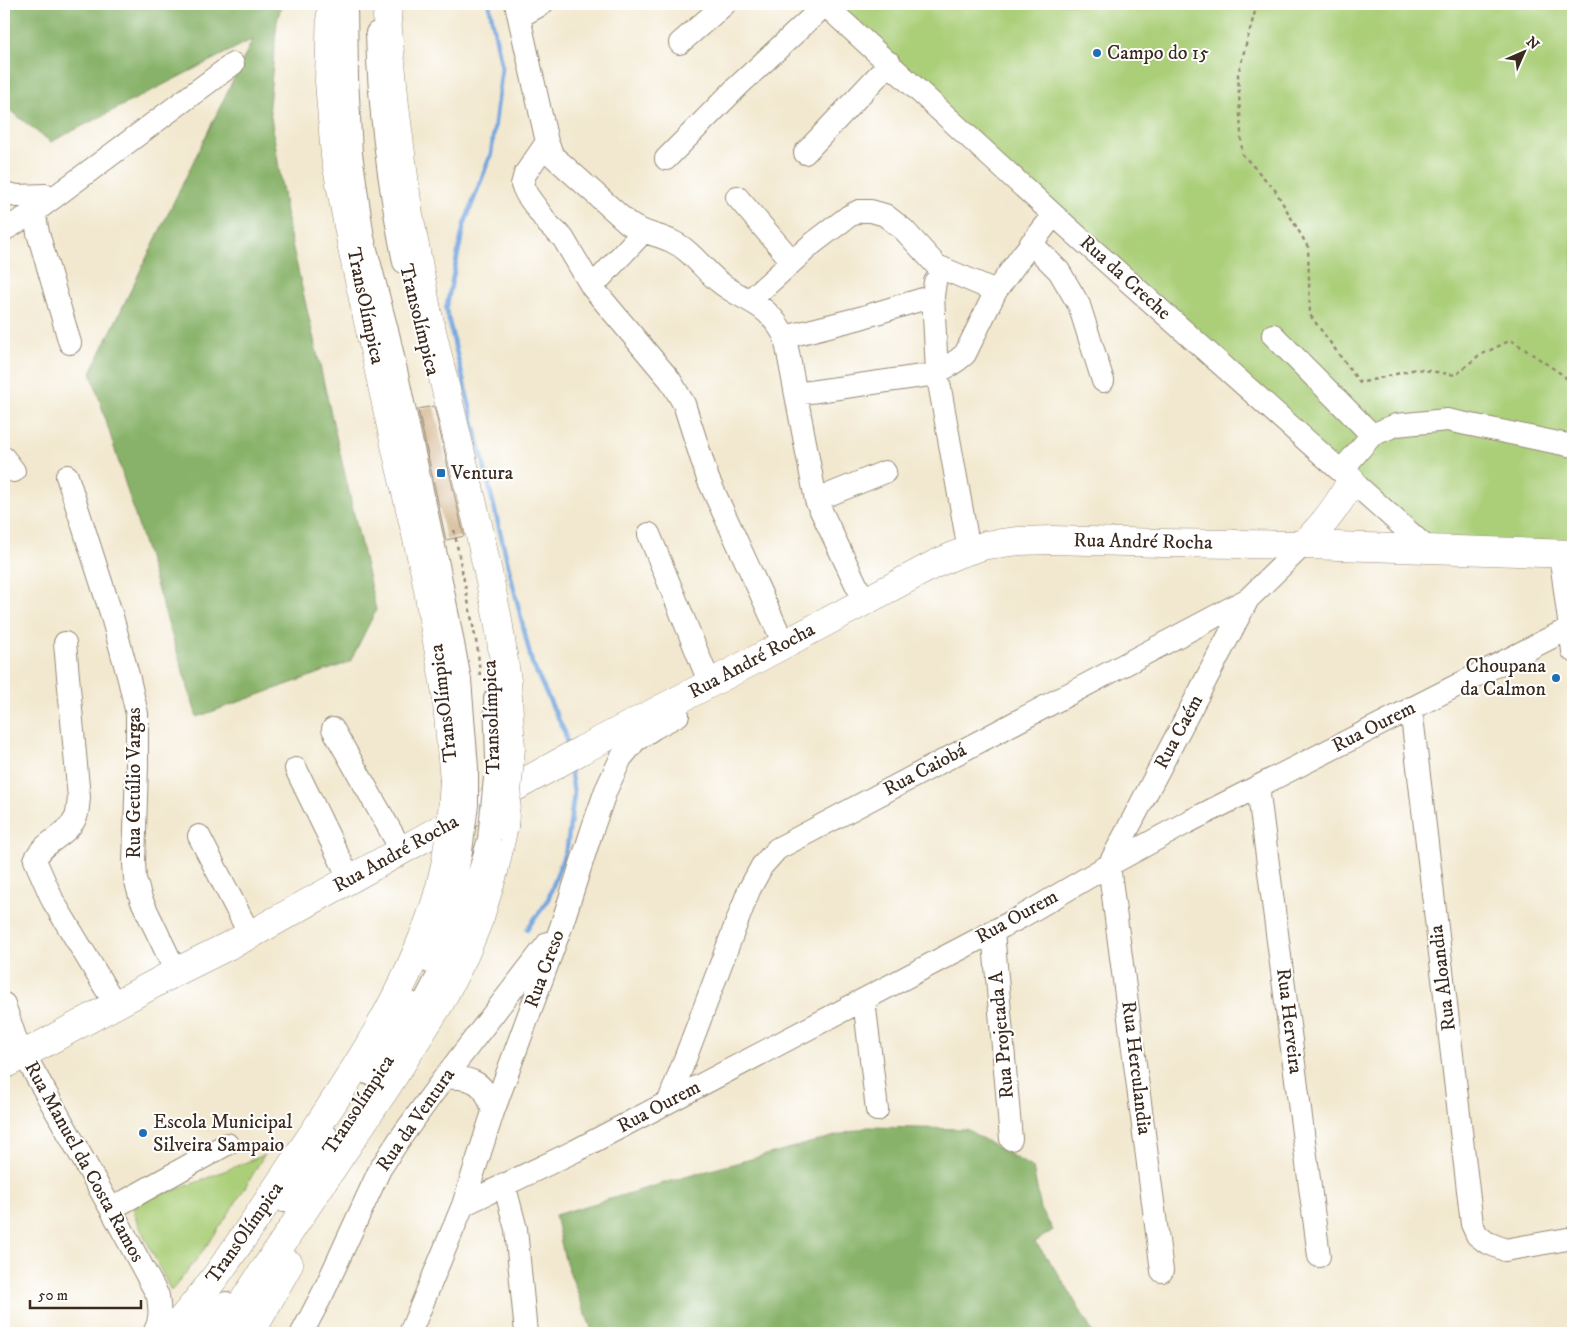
<svg xmlns="http://www.w3.org/2000/svg" width="1577" height="1337" font-family="'IM FELL DW Pica',serif">
<rect width="100%" height="100%" fill="#fff"/>
<filter id="ink" filterUnits="userSpaceOnUse"><feTurbulence type="fractalNoise" baseFrequency=".02" numOctaves="2"/><feDisplacementMap in="SourceGraphic" scale="10" xChannelSelector="R" yChannelSelector="G"/><feConvolveMatrix kernelMatrix="1 2 1 2 8 2 1 2 1" color-interpolation-filters="sRGB"/></filter>
<filter id="wash" filterUnits="userSpaceOnUse"><feTurbulence type="fractalNoise" baseFrequency=".0096" numOctaves="4" result="noise"/><feDisplacementMap in="SourceGraphic" scale="20" xChannelSelector="R" yChannelSelector="G"/><feGaussianBlur stdDeviation="1.12" result="paint"/><feColorMatrix in="noise" values="0 0 0 0 0 0 0 0 0 0 0 0 0 0 0 0 0 1.4 0 .05"/><feComposite in="paint" operator="in"/></filter>
<g filter="url(#wash)">
<rect width="100%" height="100%" fill="#f2e8cf"/>
<path fill="#abcf79" stroke="#737c4c" d="M826,4H1573V567L1420,549Z
M264,1155C237,1203 207,1249 171,1291L134,1215V1207L140,1202L197,1182Z"/>
<path fill="#88b269" stroke="#626e44" d="M4,4H282L277,21L269,105L289,231L376,610L350,662L197,717L91,372L253,39L51,142L4,106Z
M868,1127L966,1129L1033,1168L1041,1209L1053,1230L1035,1242C1058,1270 1075,1302 1093,1333H593L565,1260L555,1215L678,1179Z"/>
<g fill="none" stroke-linecap="round" stroke-linejoin="round">
<path stroke="#72a5de" stroke-width="4.5" d="M489,4L502,68L491,154L464,225L446,309L532,663L565,733L567,748
M527,929L547,902L567,847L574,794L570,768"/>
</g>
<g id="blocks">
<path fill="#cba97c" d="M434,406L464,536L446,540L418,409Z"/>
</g>
</g>
<g filter="url(#ink)">
<use href="#blocks" fill-opacity="0" stroke="#968976" stroke-width="1"/>
<g fill="none" stroke-linecap="round" stroke-linejoin="round">
<defs>
<path id="minor" d="M346,4L347,78L351,154L363,238L389,338L438,565L460,680L467,768
M516,4L547,142L553,156L628,223C641,233 656,234 671,241C690,249 702,268 718,281C746,304 766,300 785,337L816,500L864,601
M824,4L1054,215L1428,549
M519,17L542,4
M377,33C379,110 389,186 404,262
M680,43L725,4
M547,142L525,174L522,185L527,195L548,224L563,238L592,287
M805,153L890,63
M666,159L738,86L825,5
M4,193L17,196L46,195
M737,197L792,261
M32,200L38,233L70,343
M4,230L33,213L233,64
M643,232L592,287L670,380L684,404L708,479L784,644
M1031,243L1059,271L1079,305L1103,381
M933,296L937,372L969,550
M750,300L812,244L849,216L859,211H871L885,215L904,230L937,266L996,291
M1273,335L1372,435
M785,337L860,318L933,296L935,282
M796,394L929,375C943,370 954,364 965,354L996,291L1023,254L1054,215
M4,458L14,471
M1341,471L1372,435L1396,425L1447,420L1573,446
M67,476L111,613L129,679L137,714V766L134,863L135,879L141,899L176,972
M816,500L885,472
M649,534L710,684
M1560,553L1573,651
M65,643L79,798C78,804 78,812 76,817C67,837 43,841 35,860L53,901L115,1004
M495,699L497,758
M1411,708L1472,1224L1477,1235L1486,1242L1505,1250L1573,1238
M333,729L402,851
M296,769L350,880
M1258,787L1319,1256
M199,836L250,935
M993,931L1011,1139
M429,962C445,926 454,889 461,851
M864,1000L877,1110
M4,1004L16,1040L111,1209L158,1296C160,1310 161,1321 154,1333
M412,1025L455,943L471,901L489,839
M367,1073L411,1003
M444,1078C473,1076 486,1083 493,1112
M669,1101L749,890L762,866L777,849L1248,599L1303,545
M504,1184L516,1229L526,1333
M284,1201L327,1136
M463,1205L575,1151L1021,917L1109,865L1186,823L1570,628
M111,1209L227,1144
M1162,1271L1109,865L1248,599
M188,1333L210,1307
M205,1333L226,1303
M302,1333L323,1293L380,1169L399,1140L444,1078L548,943
M410,1333L463,1205L493,1112L561,927L592,830L606,790L621,758L635,741L654,728L678,715"/>
<path id="major" d="M1303,545C1323,525 1340,505 1351,480
M4,1065L176,972L250,935L582,750L751,662L935,564L958,554L986,545L1019,541L1053,540L1162,543L1307,545L1573,554"/>
<path id="highway" d="M331,4L329,81L335,156L353,253L397,454L425,573L446,693L454,780
M388,4L387,19L395,106L408,209L427,310L478,525L498,620L507,681L511,748
M169,1333C212,1287 246,1233 281,1181C340,1093 402,1005 435,904C440,889 443,874 446,860
M222,1333L388,1085L440,1003L465,954L480,917L494,871L504,826
M251,1333L289,1264"/>
</defs>
<use href="#minor" stroke="#968976" stroke-width="24"/>
<use href="#major" stroke="#968976" stroke-width="29"/>
<use href="#highway" stroke="#968976" stroke-width="29"/>
<path stroke="#968976" stroke-width="2.5" stroke-dasharray="4 4" stroke-linecap="butt" d="M1257,4L1238,74L1242,154L1275,190L1308,247L1310,315L1360,383L1416,369L1456,375L1478,356L1511,340L1563,375L1573,385
M454,530L478,651L480,677"/>
<use href="#minor" stroke="#fff" stroke-width="22"/>
<use href="#major" stroke="#fff" stroke-width="28"/>
<use href="#highway" stroke="#fff" stroke-width="28"/>
<defs>
<path id="minor-bridge" d="M489,839L495,778
M461,851L467,805V768"/>
<path id="highway-bridge" d="M504,826L511,748
M446,860L452,813L454,780"/>
</defs>
<use href="#minor-bridge" stroke="#968976" stroke-width="24" stroke-linecap="butt"/>
<use href="#highway-bridge" stroke="#968976" stroke-width="29" stroke-linecap="butt"/>
<use href="#minor-bridge" stroke="#fff" stroke-width="22"/>
<use href="#highway-bridge" stroke="#fff" stroke-width="28"/>
</g>
</g>
<g fill="#1f6fb2" stroke="#fff" stroke-width="2">
<circle cx="1097" cy="53" r="5"/>
<rect x="436" y="468" width="10" height="10" rx="2.5"/>
<circle cx="1556" cy="678" r="5"/>
<circle cx="143" cy="1133" r="5"/>
</g>
<g text-anchor="middle" dominant-baseline="central" stroke-width="4" stroke-linejoin="round" paint-order="stroke">
<g font-size="20" fill="#3b2a1e" stroke="#fff" text-anchor="start">
<text x="1107" y="53">Campo do 15</text>
<text x="451" y="473">Ventura</text>
<text x="1546" y="666" text-anchor="end">Choupana<tspan x="1546" dy="23">da Calmon</tspan></text>
<text x="153" y="1122">Escola Municipal<tspan x="153" dy="23">Silveira Sampaio</tspan></text>
</g>
<g font-size="20" fill="#3b2a1e" stroke="#fff">
<text transform="translate(1125 278) rotate(42)">Rua da Creche</text>
<text transform="translate(365 306) rotate(78)">TransOlímpica</text>
<text transform="translate(419 320) rotate(76)">Transolímpica</text>
<text transform="translate(1143 542) rotate(1)">Rua André Rocha</text>
<text transform="translate(752 661) rotate(-28)">Rua André Rocha</text>
<text transform="translate(444 703) rotate(-97)">TransOlímpica</text>
<text transform="translate(492 717) rotate(-92)">Transolímpica</text>
<text transform="translate(1374 727) rotate(-27)">Rua Ourem</text>
<text transform="translate(1179 732) rotate(-62)">Rua Caém</text>
<text transform="translate(925 770) rotate(-28)">Rua Caiobá</text>
<text transform="translate(134 783) rotate(-90)">Rua Getúlio Vargas</text>
<text transform="translate(396 854) rotate(-29)">Rua André Rocha</text>
<text transform="translate(1017 917) rotate(-29)">Rua Ourem</text>
<text transform="translate(545 969) rotate(-70)">Rua Creso</text>
<text transform="translate(1443 978) rotate(-97)">Rua Aloandia</text>
<text transform="translate(1289 1021) rotate(83)">Rua Herveira</text>
<text transform="translate(1002 1035) rotate(-95)">Rua Projetada A</text>
<text transform="translate(1136 1068) rotate(83)">Rua Herculandia</text>
<text transform="translate(359 1105) rotate(-57)">Transolímpica</text>
<text transform="translate(659 1107) rotate(-28)">Rua Ourem</text>
<text transform="translate(416 1120) rotate(-55)">Rua da Ventura</text>
<text transform="translate(84 1162) rotate(61)">Rua Manuel da Costa Ramos</text>
<text transform="translate(245 1233) rotate(-55)">TransOlímpica</text>
</g>
</g>
<rect width="1577" height="1337" fill="none" stroke="#fff" stroke-width="20"/>
<g transform="translate(1524 52) rotate(45)" stroke="#ffffff" stroke-width="4" paint-order="stroke">
<path d="M0-4L9 19L0 12L-9 19Z" fill="#3b2a1e"/>
<text y="-8" font-size="14" font-weight="bold" text-anchor="middle" fill="#3b2a1e">N</text>
</g>
<path d="M30 1300v8h111v-8" fill="none" stroke="#3b2a1e" stroke-width="2.5"/>
<text x="38" y="1300" font-size="15" fill="#3b2a1e" stroke="#ffffff" stroke-width="4" paint-order="stroke">50 m</text>
</svg>
